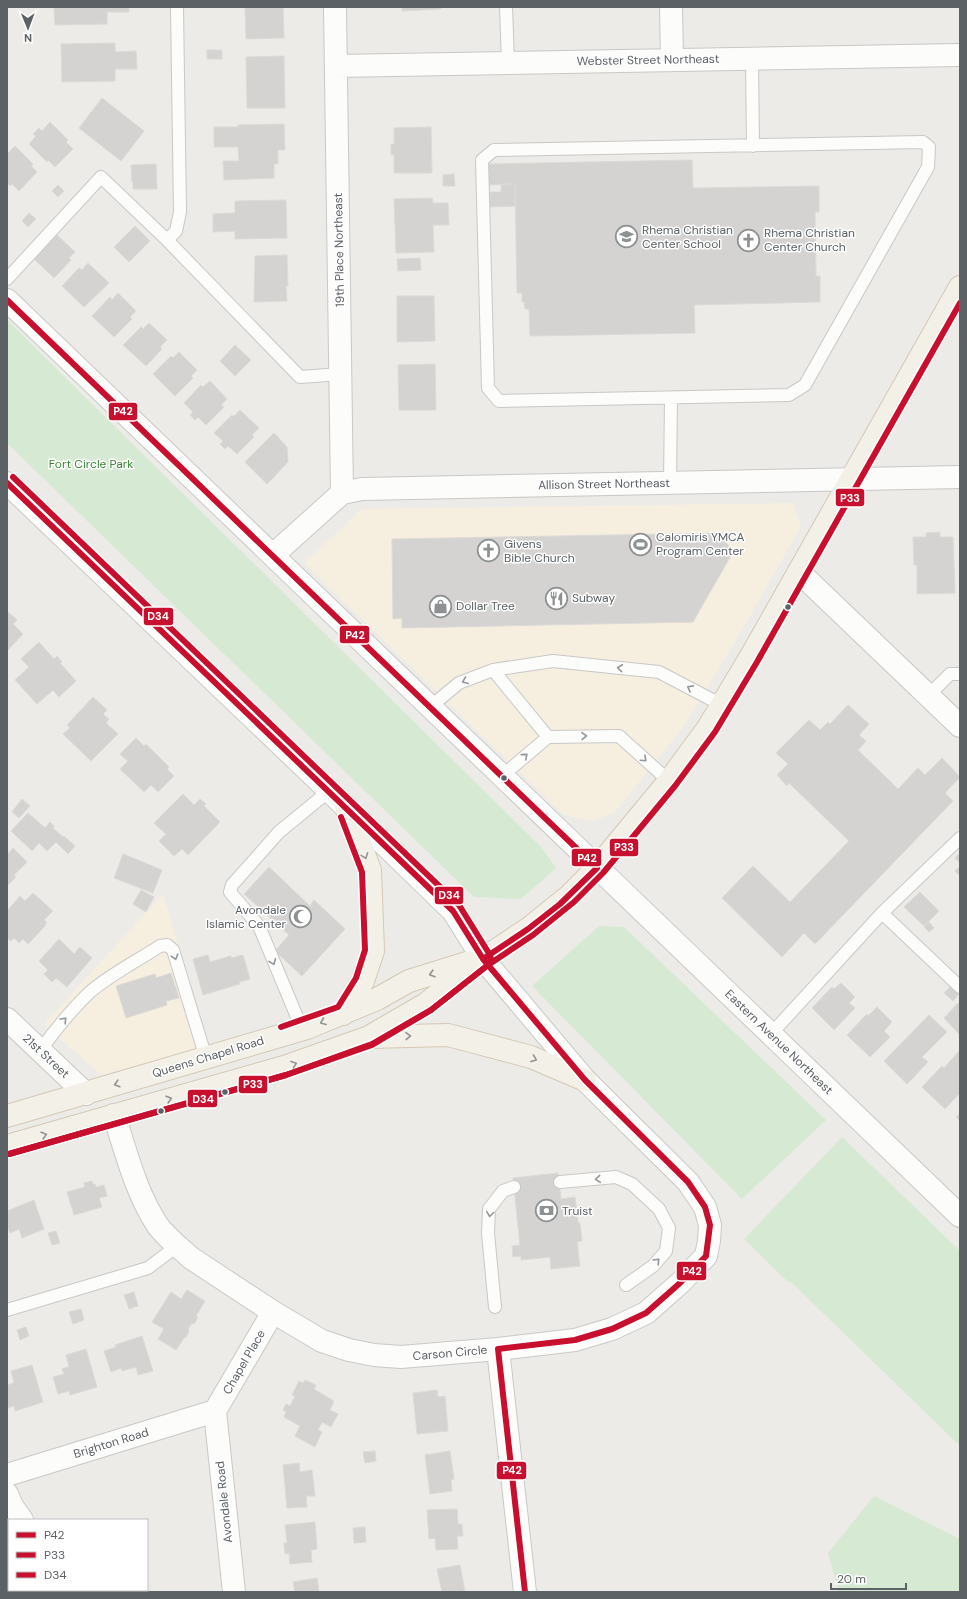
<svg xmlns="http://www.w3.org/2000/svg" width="967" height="1599" font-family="'DM Sans',sans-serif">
<rect width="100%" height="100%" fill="#ecebe7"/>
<path fill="#f6efe0" d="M793,503L801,526L746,623L686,723L615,812L593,821L564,815L304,563L362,509Z
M163,894L209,1046L101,1075L44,1024Z"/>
<path fill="#d6e9d2" d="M7,320L541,847L556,868L521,899L474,897L7,443Z
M599,926L624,927L826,1120L742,1199L532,986Z
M842,1137L960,1251V1446L791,1282H788L744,1239Z
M874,1496L960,1539V1592H839L828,1553Z"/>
<path fill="#d4d3d1" stroke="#dcdad6" d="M54,7H129V12H107V24L55,25Z
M245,7H283L284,38L246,39Z
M402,7H441V9L402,11Z
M115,43V52L136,51L137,69H115V81L62,82L61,44Z
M207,50H222V59H207Z
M284,56L285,108H247L246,57Z
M102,98L144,131L121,161L79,128Z
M50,122L68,140L66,142L73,149L55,167L48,160L47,162L29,144L36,136L33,134L39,128L42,131Z
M284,124L285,150H278V164H274V178L224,180L223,161H239L238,147H214V127H238V125Z
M431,127L432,173H394V155H391V144H394V128Z
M15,146L33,164L31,166L37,172L19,191L12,184L10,186L7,182V154Z
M692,160L693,188L819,186V212H815L816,276H820V302L694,305L695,333L530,336L529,309H525L524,302H522V293H517L515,184L487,185L486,164Z
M156,164L157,189H133V182H132L131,165Z
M454,174L455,186H443V175Z
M501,184H515L516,206L490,207V192H501Z
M58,185L64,191L58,197L52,191Z
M432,198L433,203H448L449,225H433L434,252L396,253L394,199Z
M286,200L287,238L235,239V231L213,232V214L235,213V201Z
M29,213L36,219L28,227L22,221Z
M135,226L150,241L129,262L114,247Z
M57,235L75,252L69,258L71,260L54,278L32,257L49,238L52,241Z
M287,255L288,286H286L287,301L254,302L255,256Z
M420,258L421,270L398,271L397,259Z
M88,263L109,283L84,307L62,286L79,268L82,270Z
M118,293L136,311L130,317L132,319L114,337L92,316L110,297L112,300Z
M397,296H434L435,341L397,342Z
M149,323L167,340L160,347L162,349L146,366L123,345L141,327L143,329Z
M235,345L251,360L235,376L220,361Z
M179,352L197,370L191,376L193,378L175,396L153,374L171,356L173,358Z
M435,364L436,410H399L398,365Z
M210,381L227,399L221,405L224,407L206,425L198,417L195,420L190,415L193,412L184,403L201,385L203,387Z
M240,410L259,428L252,435L254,437L237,454L228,446L225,449L220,444L223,441L214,433L232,415L233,417Z
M274,433L287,447L288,462L267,484L245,462Z
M940,532V537H953L955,593L917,594V565H914L913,537H926V533Z
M720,533L733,552L693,622L402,628V618L393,619L392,539Z
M7,611L17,620L13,624L23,634L7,651Z
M39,642L54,659L57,656L62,662L60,663L76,681L59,697L53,690L37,704L15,680L29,667L21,659Z
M93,697L107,710L103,714L109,719L106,723L118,734L91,761L63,734L70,728L67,725Z
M848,705L869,724L859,735L866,741L858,750L898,789L918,768L925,775L942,758L960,777L945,793L953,801L815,944L804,933L782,957L722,898L753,866L790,902L849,841L789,783L787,786L777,775L788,764L776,753L809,720L820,730L828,722L830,724Z
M136,738L144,746L146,744L169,767L167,769L174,776L158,792L151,785L144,792L120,769L128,761L120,754Z
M183,794L194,805L200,799L206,804L204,806L220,822L188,855L182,849L174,856L159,841L166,834L154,823Z
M22,799L30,806L19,818L12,812Z
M28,813L45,828L50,822L54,826L53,828L63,837L64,836L75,846L68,854L56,842L47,851L39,843L32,851L11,831Z
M13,848L27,862L14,875L16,877L7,886V855Z
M960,853V863L955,858Z
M123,854L162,870L153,893L114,878Z
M960,866V876L955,871Z
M269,867L310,906L314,900L345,929L302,976L275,951L289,935L244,894Z
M141,890L154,897L146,912L133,904Z
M920,892L939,911L924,926L904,907Z
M33,893L53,911L44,920L47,923L45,924L46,925L28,944L23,939L19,943L14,938L11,941L7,938V911L20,896L25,901Z
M929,922L934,928L929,932L924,927Z
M59,939L74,954L80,947L92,958L67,987L56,978L52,982L44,974L48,970L39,961Z
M208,955L210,962L231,956V958L243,955L250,979L239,982L240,984L203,995L193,959Z
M171,973L179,998L166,1001L167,1005L126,1018L116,986L155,974L156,978Z
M841,983L855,997L849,1003L855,1008L834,1030L812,1008L832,987L834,989Z
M951,986L959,994L953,1001L944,993Z
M958,1003L960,1005V1035L944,1018Z
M877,1007L892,1022L884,1031L890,1037L870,1057L847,1035L867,1014L868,1016Z
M929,1015L947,1032L922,1057L928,1062L907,1084L884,1061Z
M960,1050V1093L945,1109L922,1087L942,1066L944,1068Z
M960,1113V1121L956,1117Z
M558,1173L561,1199L575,1197L578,1223H580L582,1241L577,1242L580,1266L551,1269L550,1257L521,1260V1256L513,1257L512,1246L520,1245L513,1178Z
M92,1181L93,1184H95L96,1187L104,1185L107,1196L99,1198L102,1207L74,1215L67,1192L85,1187L84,1183Z
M34,1200L44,1229L22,1238L19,1229L10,1233L7,1226V1211Z
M56,1231L60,1243L52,1245L48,1233Z
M187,1290L205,1301L196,1316L198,1317L194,1324L192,1323L188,1329L189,1332L186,1337L184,1338L176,1350L158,1339L164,1329L152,1322L171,1292L181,1299Z
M134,1292L138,1306L129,1309L124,1295Z
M81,1309L84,1320L73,1324L69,1312Z
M26,1327L29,1336L20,1340L17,1330Z
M142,1336L153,1371L138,1375L136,1367L122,1371L121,1368L111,1372L104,1351L116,1347L115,1345Z
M86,1349L97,1387L70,1395L69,1391L58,1394L53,1377L64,1374L62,1369L69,1367L66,1355Z
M32,1365L43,1402L15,1411L14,1406L7,1408V1385L14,1383L11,1371Z
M305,1380L316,1385L314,1389L334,1401L330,1410L338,1414L331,1427L322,1422L318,1430L322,1432L315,1447L295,1436L300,1426L284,1417L286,1412L283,1410L286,1404L290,1406L295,1396L292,1395L299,1381L303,1383Z
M437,1390L438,1397L445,1396L448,1431L417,1434L413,1393Z
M375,1451L376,1461L365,1463L363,1452Z
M450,1451L454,1479L451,1480L452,1491L430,1494L425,1455Z
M299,1463L300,1472L312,1470L315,1496H306L307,1507L287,1508L283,1465Z
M457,1509L458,1524H462L463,1536H457L458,1549L436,1550L435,1538L429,1539L427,1510Z
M315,1522L317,1549L311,1550L312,1562L290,1564L289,1553L285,1554L284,1543H287L285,1525Z
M365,1527L366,1542L354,1543L353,1528Z
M460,1565L465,1592H442L437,1569Z
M317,1578L319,1592H295L293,1582Z"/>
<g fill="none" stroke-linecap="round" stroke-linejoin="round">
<defs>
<path id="lane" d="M506,7L508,62
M752,59L753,146
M923,142L929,147L928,167L805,385L789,395L499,401L488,388L482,160L494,150Z
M167,240L176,231L180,212L177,7
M7,279L101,177L167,240L300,377L341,374
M670,482L671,398
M493,670L548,737
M928,696L950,674H960
M430,707L459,683L493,670L553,661L659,672L722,705
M502,776L548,737L619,736L669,781
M882,913L960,987
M302,1029L259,926L230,892L232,885L279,832L329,791
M771,1034L882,913L960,838
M40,1051C55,1030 72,1009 90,992C111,974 137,961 160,946L167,945L173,950L206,1058
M560,1182L616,1177L632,1184L659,1209L669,1228L666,1251L653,1266L626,1285
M495,1307L488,1233L489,1209L503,1191L514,1187
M7,1310L148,1268L177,1246"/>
<path id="street" d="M335,7L342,493
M671,7L672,60
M336,66L960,55
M273,555L342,493L362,489L960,477
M799,572L960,726
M7,1019L86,1094
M215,1411L234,1592
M215,1411L273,1312
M7,1475L215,1411
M7,1494L12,1506L22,1520
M93,1590L95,1592"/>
<path id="secondary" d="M7,300L960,1216
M7,483L317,779L453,911L483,959L585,1080L688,1182L705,1207L710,1225L709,1241L706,1256L680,1283L646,1313L612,1329L575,1340L498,1349L401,1357L374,1355L349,1350L322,1341L273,1312L191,1258C180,1248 167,1238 158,1226C136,1193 126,1152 114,1115
M498,1349L525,1592"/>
<path id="primary" d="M343,1014L363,981L373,951L370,870L346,807
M370,1037L448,1035L531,1057L585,1080
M7,1116L307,1028L377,999L409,981L470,962
M7,1146L284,1067L369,1037L426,1004L483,959L528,929L569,896L597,868L669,781L708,728L750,658L960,287"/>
</defs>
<use href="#lane" stroke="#c8c8c8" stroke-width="14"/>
<use href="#street" stroke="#c8c8c8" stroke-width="24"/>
<use href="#secondary" stroke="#c9c9c9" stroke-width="24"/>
<use href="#primary" stroke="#d5c8b4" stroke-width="24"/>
<use href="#lane" stroke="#fcfcfb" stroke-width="12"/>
<use href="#street" stroke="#fcfcfb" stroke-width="22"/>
<use href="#secondary" stroke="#fcfcfb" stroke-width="22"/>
<use href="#primary" stroke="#f3f0e8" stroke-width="22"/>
<defs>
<path id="bus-1" d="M7,300L597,868L560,904L528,929L483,959
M7,483L453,911L483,959L585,1080L688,1182L705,1207L710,1225L706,1256L680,1283L646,1313L612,1329L575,1340L498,1349
M498,1349L525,1592"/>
<path id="bus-2" d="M9,1154L286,1075L372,1044L431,1010L488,965L533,935L574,902L603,873L675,786L715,732L757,662L960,303"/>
<path id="bus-3" d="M281,1027L338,1007L356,978L365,950L362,872L341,817
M9,1154L286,1075L372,1045L431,1010L488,965L491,959L490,955L459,905L13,477"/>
</defs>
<use href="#bus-1" stroke="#fff" stroke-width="9"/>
<use href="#bus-2" stroke="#fff" stroke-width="9"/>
<use href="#bus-3" stroke="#fff" stroke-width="9"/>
<use href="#bus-1" stroke="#c8102e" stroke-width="6"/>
<use href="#bus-2" stroke="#c8102e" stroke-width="6"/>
<use href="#bus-3" stroke="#c8102e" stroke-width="6"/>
</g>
<defs><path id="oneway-chevron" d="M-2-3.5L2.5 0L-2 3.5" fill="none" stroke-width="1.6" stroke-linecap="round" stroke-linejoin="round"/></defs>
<g stroke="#94979a">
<use href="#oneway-chevron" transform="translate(620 668) rotate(-174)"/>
<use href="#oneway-chevron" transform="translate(465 681) rotate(158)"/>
<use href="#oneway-chevron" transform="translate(690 688) rotate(-152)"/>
<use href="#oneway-chevron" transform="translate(584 736) rotate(-1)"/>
<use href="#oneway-chevron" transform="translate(525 756) rotate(-41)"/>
<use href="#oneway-chevron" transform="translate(644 759) rotate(43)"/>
<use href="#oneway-chevron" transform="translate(175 957) rotate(73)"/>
<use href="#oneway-chevron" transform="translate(273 962) rotate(68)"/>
<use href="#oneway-chevron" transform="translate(64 1020) rotate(-47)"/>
<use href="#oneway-chevron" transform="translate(598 1179) rotate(175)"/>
<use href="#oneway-chevron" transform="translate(490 1214) rotate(98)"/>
<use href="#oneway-chevron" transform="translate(657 1261) rotate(-47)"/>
</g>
<g stroke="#919393">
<use href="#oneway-chevron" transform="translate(365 856) rotate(69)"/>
<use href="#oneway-chevron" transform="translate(432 974) rotate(163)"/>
<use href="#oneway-chevron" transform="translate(323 1022) rotate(159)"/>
<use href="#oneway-chevron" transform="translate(408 1036) rotate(-2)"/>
<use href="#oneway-chevron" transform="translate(534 1059) rotate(21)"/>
<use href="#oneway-chevron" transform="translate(294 1064) rotate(-20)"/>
<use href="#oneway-chevron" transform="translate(117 1084) rotate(164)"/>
<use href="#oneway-chevron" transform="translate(169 1099) rotate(-16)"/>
<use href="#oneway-chevron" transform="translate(44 1135) rotate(-16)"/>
</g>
<defs>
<symbol id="school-ring" viewBox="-11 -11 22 22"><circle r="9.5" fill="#fff" stroke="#8e9192" stroke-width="1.5"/><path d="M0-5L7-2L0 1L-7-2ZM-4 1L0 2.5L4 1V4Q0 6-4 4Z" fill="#8e9192"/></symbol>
<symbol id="church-ring" viewBox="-11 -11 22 22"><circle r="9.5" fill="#fff" stroke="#8e9192" stroke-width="1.5"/><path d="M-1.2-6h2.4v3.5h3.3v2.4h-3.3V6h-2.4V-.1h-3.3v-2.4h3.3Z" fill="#8e9192"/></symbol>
<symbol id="stadium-ring" viewBox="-11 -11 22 22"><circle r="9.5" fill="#fff" stroke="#8e9192" stroke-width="1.5"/><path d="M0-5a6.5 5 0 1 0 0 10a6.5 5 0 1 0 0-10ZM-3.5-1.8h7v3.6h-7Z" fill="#8e9192"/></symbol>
<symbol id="restaurant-ring" viewBox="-11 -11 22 22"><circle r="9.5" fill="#fff" stroke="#8e9192" stroke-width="1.5"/><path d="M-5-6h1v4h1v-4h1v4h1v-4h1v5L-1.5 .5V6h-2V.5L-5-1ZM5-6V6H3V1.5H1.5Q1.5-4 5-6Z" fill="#8e9192"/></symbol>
<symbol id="shop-ring" viewBox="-11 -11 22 22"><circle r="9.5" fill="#fff" stroke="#8e9192" stroke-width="1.5"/><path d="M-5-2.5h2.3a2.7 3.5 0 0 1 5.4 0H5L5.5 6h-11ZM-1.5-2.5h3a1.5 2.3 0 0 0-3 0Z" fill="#8e9192"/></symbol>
<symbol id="mosque-ring" viewBox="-11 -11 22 22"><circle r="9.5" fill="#fff" stroke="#8e9192" stroke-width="1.5"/><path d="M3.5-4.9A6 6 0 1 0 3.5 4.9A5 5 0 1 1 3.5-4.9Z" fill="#8e9192"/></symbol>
<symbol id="bank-ring" viewBox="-11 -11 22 22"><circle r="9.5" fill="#fff" stroke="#8e9192" stroke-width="1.5"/><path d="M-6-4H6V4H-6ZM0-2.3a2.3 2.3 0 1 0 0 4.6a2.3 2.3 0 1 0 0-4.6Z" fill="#8e9192"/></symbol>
</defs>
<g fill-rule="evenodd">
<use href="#school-ring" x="614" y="224" width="25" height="25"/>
<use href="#church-ring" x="736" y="228" width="25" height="25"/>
<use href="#stadium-ring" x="628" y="532" width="25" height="25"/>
<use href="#church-ring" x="476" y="538" width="25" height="25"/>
<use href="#restaurant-ring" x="544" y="586" width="25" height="25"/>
<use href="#shop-ring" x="428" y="594" width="25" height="25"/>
<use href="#mosque-ring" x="288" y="904" width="25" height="25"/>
<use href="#bank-ring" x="534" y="1198" width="25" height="25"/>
</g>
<g fill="#5c6165" stroke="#fff" stroke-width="1.5">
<circle cx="788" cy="607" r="3.5"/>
<circle cx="504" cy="778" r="3.5"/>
<circle cx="225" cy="1092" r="3.5"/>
<circle cx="161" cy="1111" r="3.5"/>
</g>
<g text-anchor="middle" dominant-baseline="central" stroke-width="3" stroke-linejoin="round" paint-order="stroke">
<g font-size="12" fill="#5c6165" stroke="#fff">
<text transform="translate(648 60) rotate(-1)">Webster Street Northeast</text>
<text transform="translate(339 250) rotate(-91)">19th Place Northeast</text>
<text transform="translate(604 484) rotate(-1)">Allison Street Northeast</text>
<text transform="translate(779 1042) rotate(44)">Eastern Avenue Northeast</text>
<text transform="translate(46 1056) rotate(43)">21st Street</text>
<text transform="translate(208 1057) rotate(-17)">Queens Chapel Road</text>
<text transform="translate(450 1353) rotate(-5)">Carson Circle</text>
<text transform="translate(244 1362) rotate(-60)">Chapel Place</text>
<text transform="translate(111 1443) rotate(-17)">Brighton Road</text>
<text transform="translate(224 1502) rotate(-96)">Avondale Road</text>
</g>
<g font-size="12" fill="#5c6165" stroke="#fff" text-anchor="start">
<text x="642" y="230">Rhema Christian<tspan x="642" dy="14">Center School</tspan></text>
<text x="764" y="233">Rhema Christian<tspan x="764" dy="14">Center Church</tspan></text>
<text x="656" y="537">Calomiris YMCA<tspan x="656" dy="14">Program Center</tspan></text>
<text x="504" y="544">Givens<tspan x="504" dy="14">Bible Church</tspan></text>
<text x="572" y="598">Subway</text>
<text x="456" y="606">Dollar Tree</text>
<text x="286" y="910" text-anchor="end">Avondale<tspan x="286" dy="14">Islamic Center</tspan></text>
<text x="562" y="1211">Truist</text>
</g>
<g font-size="12" fill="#388633" stroke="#fff">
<text x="91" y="464">Fort Circle Park</text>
</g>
</g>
<g stroke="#fff" stroke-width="1.5">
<rect x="108" y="402" width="30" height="19" rx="4" fill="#c8102e"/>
<rect x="835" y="488" width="30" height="19" rx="4" fill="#c8102e"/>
<rect x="143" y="607" width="31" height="19" rx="4" fill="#c8102e"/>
<rect x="339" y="625" width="31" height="19" rx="4" fill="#c8102e"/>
<rect x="609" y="838" width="30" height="19" rx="4" fill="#c8102e"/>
<rect x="571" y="848" width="31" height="19" rx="4" fill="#c8102e"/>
<rect x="434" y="886" width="30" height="19" rx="4" fill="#c8102e"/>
<rect x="238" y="1075" width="30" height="19" rx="4" fill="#c8102e"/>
<rect x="187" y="1089" width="31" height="19" rx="4" fill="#c8102e"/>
<rect x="676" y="1261" width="31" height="20" rx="4" fill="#c8102e"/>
<rect x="496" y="1461" width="31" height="19" rx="4" fill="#c8102e"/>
</g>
<g font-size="11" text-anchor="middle" font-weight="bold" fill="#fff">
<text x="123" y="415">P42</text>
<text x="850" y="502">P33</text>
<text x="158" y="620">D34</text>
<text x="355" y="639">P42</text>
<text x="624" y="851">P33</text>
<text x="587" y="862">P42</text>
<text x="449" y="899">D34</text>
<text x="253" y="1088">P33</text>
<text x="203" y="1103">D34</text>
<text x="692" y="1275">P42</text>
<text x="512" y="1474">P42</text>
</g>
<rect width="967" height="1599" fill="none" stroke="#5c6165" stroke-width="16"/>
<rect x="8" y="1519" width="140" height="72" fill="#ffffff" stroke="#bec0c1"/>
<rect x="16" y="1532" width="20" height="6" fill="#c8102e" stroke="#bec0c1"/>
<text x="44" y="1539" font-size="12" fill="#5c6165">P42</text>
<rect x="16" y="1552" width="20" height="6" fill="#c8102e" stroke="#bec0c1"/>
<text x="44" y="1559" font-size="12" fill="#5c6165">P33</text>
<rect x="16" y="1572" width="20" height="6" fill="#c8102e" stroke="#bec0c1"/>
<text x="44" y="1579" font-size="12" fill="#5c6165">D34</text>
<g transform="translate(28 28) rotate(179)" stroke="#ffffff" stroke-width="3" paint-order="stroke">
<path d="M0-3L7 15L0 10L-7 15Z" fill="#5c6165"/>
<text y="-6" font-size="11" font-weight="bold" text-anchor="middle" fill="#5c6165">N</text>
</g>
<path d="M831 1583v6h75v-6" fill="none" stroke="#5c6165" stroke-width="2"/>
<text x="837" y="1583" font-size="12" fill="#5c6165" stroke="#ffffff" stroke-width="3" paint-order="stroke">20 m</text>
</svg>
